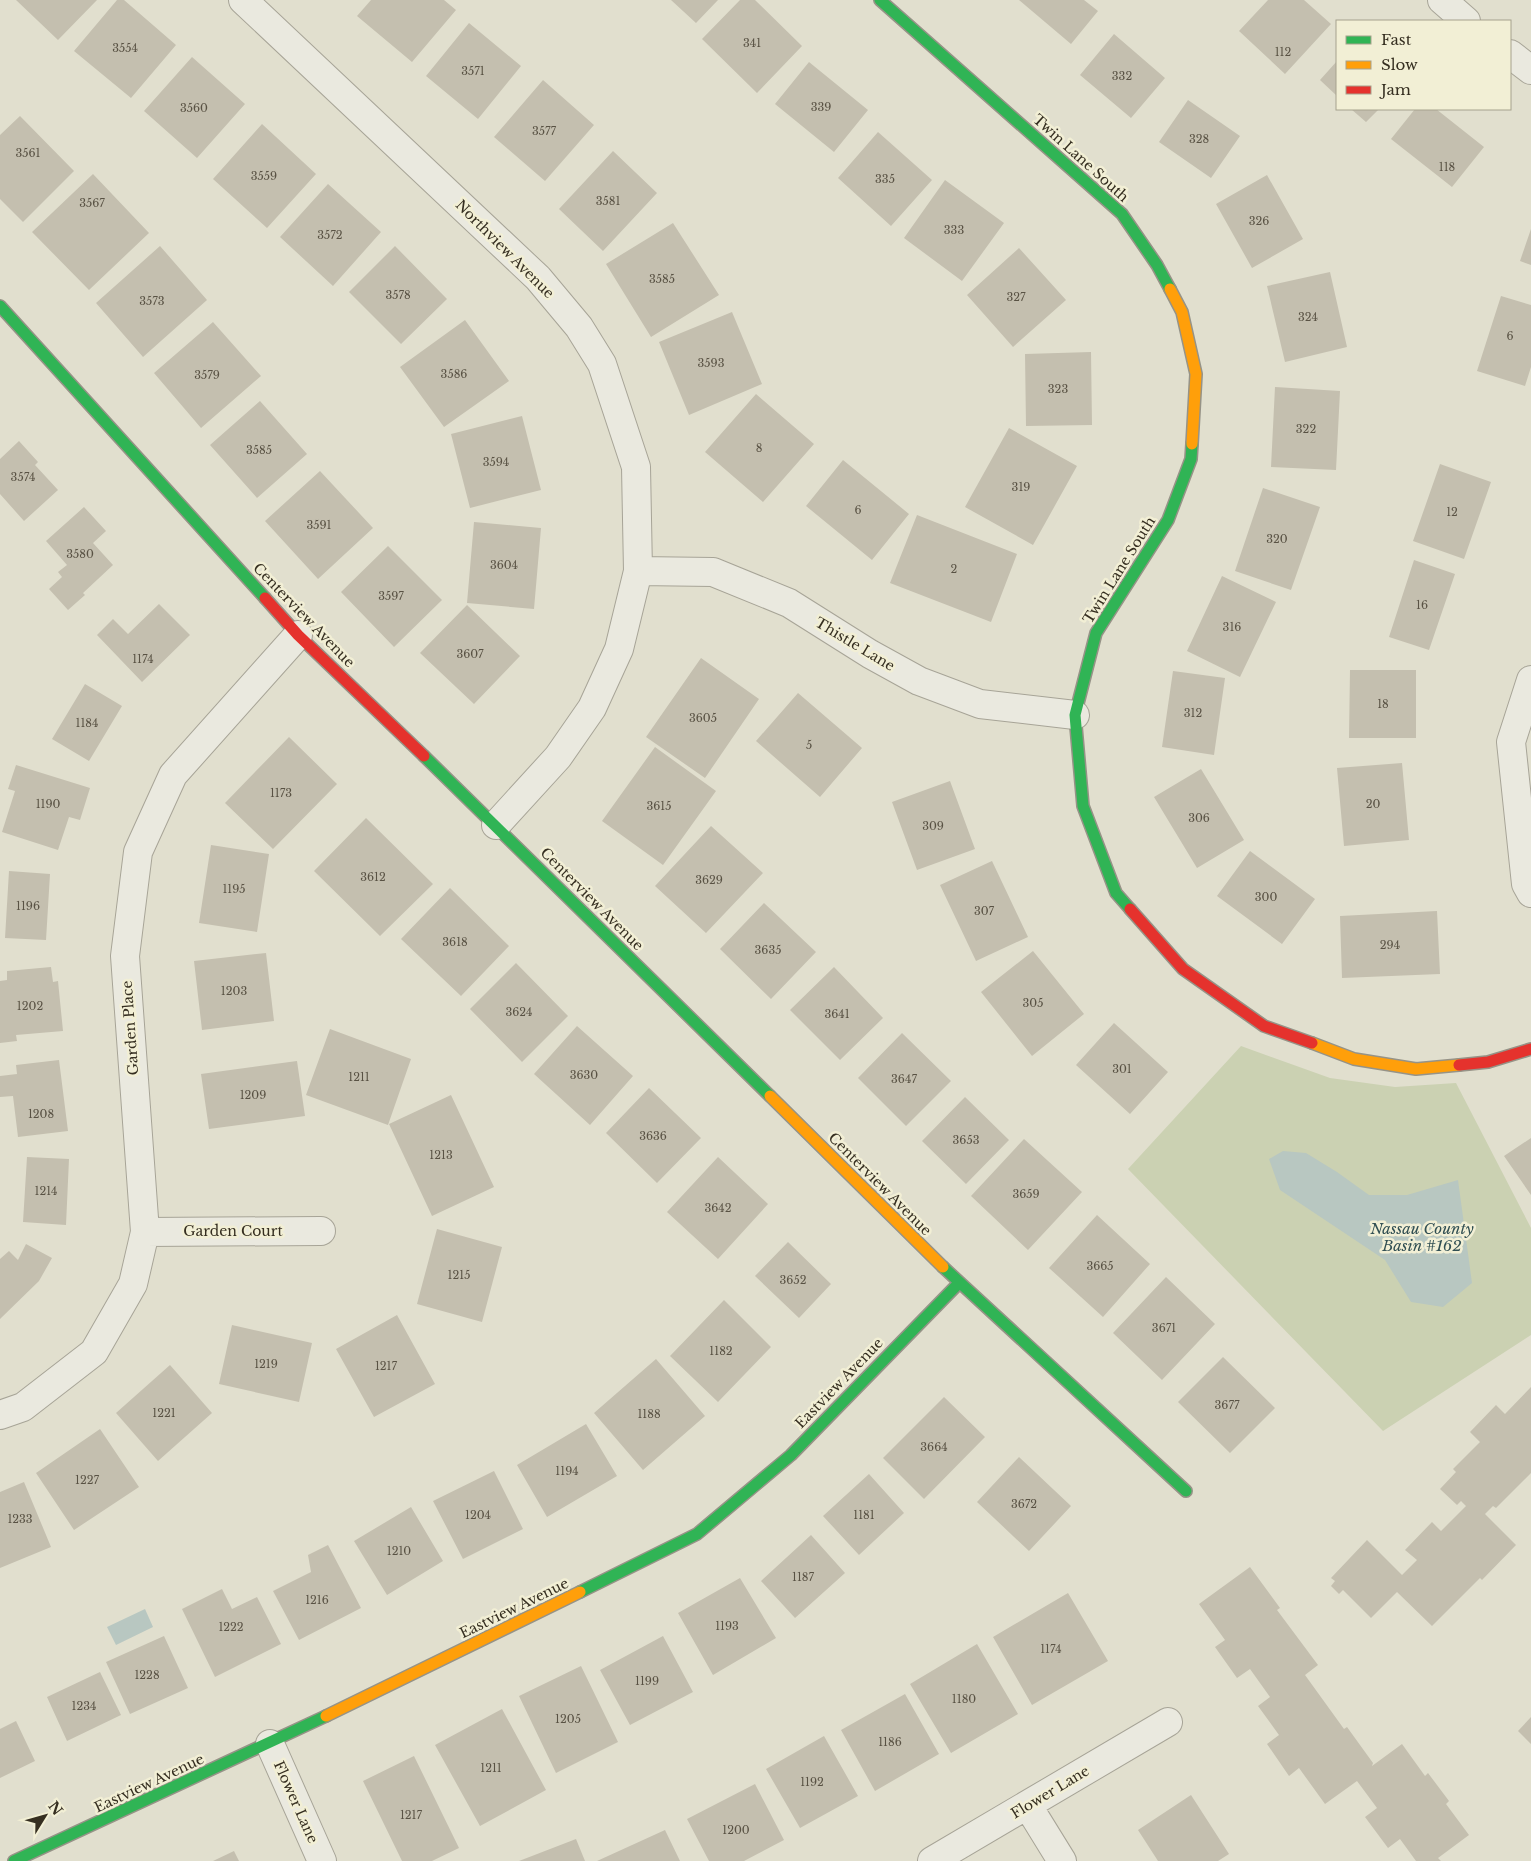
<svg xmlns="http://www.w3.org/2000/svg" width="1531" height="1861" font-family="'Libre Baskerville',serif">
<rect width="100%" height="100%" fill="#e1dfce"/>
<path fill="#cbd1b2" d="M1241,1046L1330,1078L1395,1087L1456,1083L1531,1228V1335L1383,1431L1128,1169Z"/>
<path fill="#b8c7c1" d="M1283,1151L1306,1153L1337,1172L1369,1195H1407L1458,1180L1472,1283L1443,1307L1411,1302L1385,1260L1280,1190L1269,1159Z
M145,1609L153,1627L116,1645L107,1627Z"/>
<path fill="#c4bfaf" d="M16,0H97L58,40Z
M117,0H124L176,45L131,98L74,51Z
M371,0H444L456,10L412,62L357,16Z
M671,0H718L696,23Z
M740,0H755L802,46L757,93L702,39Z
M1019,0H1084L1098,11L1071,44Z
M1268,0H1304L1331,24L1285,74L1239,31Z
M469,23L521,66L478,119L426,76Z
M1114,34L1165,78L1131,118L1080,75Z
M192,57L245,104L197,158L144,111Z
M1337,61V96L1320,80Z
M809,62L868,110L834,152L775,104Z
M543,80L594,125L545,181L494,137Z
M1188,100L1240,136L1211,178L1159,142Z
M1351,109H1379L1366,122Z
M1415,109H1436L1484,147L1452,187L1391,139Z
M20,116L74,171L23,222L0,199V135Z
M262,124L316,174L267,228L213,179Z
M878,132L932,180L891,226L838,178Z
M613,151L657,193L603,251L559,209Z
M93,174L149,233L89,290L32,232Z
M1267,175L1303,239L1252,268L1216,204Z
M945,180L1004,223L962,281L904,238Z
M328,184L381,232L333,286L280,237Z
M673,223L719,295L651,337L606,264Z
M1531,229V265L1520,261Z
M160,246L207,300L143,357L96,303Z
M395,246L447,299L401,344L349,292Z
M1019,248L1066,300L1013,347L967,295Z
M1330,272L1347,347L1285,362L1267,286Z
M1501,296L1531,305V367L1525,386L1477,371Z
M732,312L762,384L689,415L659,342Z
M465,320L509,381L444,427L400,367Z
M213,322L261,376L201,428L154,373Z
M1091,352L1092,425L1026,426L1025,354Z
M1275,387L1340,391L1336,470L1271,467Z
M756,394L814,444L763,502L705,452Z
M260,401L307,454L257,498L210,445Z
M522,416L541,490L470,508L451,434Z
M1009,428L1077,466L1033,545L965,507Z
M19,441L38,462L35,465L58,490L24,521L0,494V459Z
M843,460L909,514L872,560L806,506Z
M1440,464L1491,482L1464,559L1413,541Z
M320,471L373,528L318,579L265,521Z
M1263,488L1320,507L1291,590L1235,571Z
M84,507L106,531L93,543L113,565L83,593L85,595L68,610L49,589L62,577L58,572L67,565L46,541Z
M917,515L1017,554L991,622L890,583Z
M474,522L541,528L534,609L467,603Z
M388,546L442,600L394,647L341,592Z
M1414,560L1455,574L1429,650L1389,637Z
M1222,576L1276,602L1240,677L1187,651Z
M159,604L190,635L142,682L97,635L113,619L128,634Z
M467,605L520,656L474,704L420,653Z
M701,658L759,699L705,778L646,737Z
M1350,670H1416V738H1349Z
M1173,671L1225,678L1214,755L1162,747Z
M85,684L122,706L89,761L52,739Z
M798,693L862,748L820,797L756,741Z
M289,737L337,784L273,849L225,803Z
M655,747L716,791L663,865L602,821Z
M1402,763L1409,840L1344,846L1337,768Z
M16,765L90,788L80,820L69,817L58,850L2,832L15,791L8,789Z
M1201,769L1244,840L1197,868L1154,797Z
M950,781L975,849L917,870L892,802Z
M366,818L433,884L380,936L314,871Z
M711,826L763,873L706,933L655,886Z
M211,845L269,854L257,932L199,923Z
M1250,851L1315,899L1282,944L1217,896Z
M992,861L1028,937L976,961L940,885Z
M9,871L50,874L46,940L5,938Z
M450,888L509,946L461,996L401,939Z
M764,903L816,952L771,999L720,949Z
M1437,911L1440,974L1342,978L1340,916Z
M1033,951L1084,1014L1032,1056L981,992Z
M266,953L274,1021L202,1030L194,961Z
M516,963L568,1016L522,1062L470,1009Z
M51,967L53,982L58,981L63,1031L16,1035L17,1041L0,1043V981L7,980V971Z
M834,967L883,1018L840,1060L790,1010Z
M1114,1023L1168,1072L1130,1114L1076,1065Z
M577,1026L633,1076L590,1125L534,1074Z
M330,1029L411,1059L388,1125L306,1095Z
M902,1033L951,1081L906,1126L858,1078Z
M59,1060L68,1131L18,1137L13,1096L0,1097V1076L17,1074L16,1065Z
M297,1061L305,1116L209,1129L201,1074Z
M649,1088L701,1138L657,1183L606,1133Z
M451,1095L494,1187L432,1216L389,1124Z
M965,1097L1009,1140L966,1184L922,1141Z
M1531,1138V1195L1504,1156Z
M1024,1139L1082,1192L1028,1250L971,1196Z
M27,1157L69,1159L66,1225L23,1222Z
M718,1157L768,1204L718,1259L667,1212Z
M1097,1215L1150,1264L1103,1317L1049,1268Z
M437,1229L502,1247L482,1322L417,1304Z
M788,1242L831,1284L799,1318L755,1276Z
M26,1244L52,1258L39,1281L0,1319V1259L9,1251L18,1260Z
M1166,1277L1215,1324L1162,1380L1113,1333Z
M724,1300L771,1347L718,1402L670,1356Z
M397,1315L435,1384L374,1417L336,1349Z
M232,1325L312,1343L299,1402L219,1384Z
M1223,1357L1275,1408L1230,1453L1178,1402Z
M656,1359L705,1416L643,1470L594,1413Z
M170,1365L212,1413L158,1461L116,1413Z
M1531,1387V1473L1496,1508L1493,1506L1485,1514L1516,1545L1482,1580L1480,1578L1432,1626L1397,1592L1371,1618L1343,1590L1339,1594L1331,1586L1335,1581L1331,1578L1367,1540L1402,1575L1417,1560L1405,1550L1432,1522L1441,1531L1466,1506L1461,1501L1457,1505L1440,1489L1456,1472L1453,1469L1480,1442L1470,1432L1496,1405L1505,1414Z
M944,1397L985,1437L924,1499L883,1458Z
M586,1424L617,1476L547,1517L517,1465Z
M100,1429L139,1487L74,1530L36,1473Z
M1019,1457L1071,1506L1029,1551L977,1502Z
M494,1471L523,1529L463,1559L433,1501Z
M869,1474L904,1513L859,1555L823,1516Z
M24,1482L51,1547L0,1568V1492Z
M411,1507L443,1561L387,1595L354,1541Z
M811,1535L845,1573L795,1618L761,1581Z
M328,1545L361,1608L299,1640L273,1591L311,1572L308,1555Z
M1250,1567L1280,1608L1277,1610L1318,1665L1305,1675L1344,1729L1347,1727L1373,1763L1372,1766L1402,1744L1425,1776L1428,1773L1449,1801L1446,1804L1469,1835L1438,1858L1441,1861H1416L1400,1839L1388,1848L1365,1817L1377,1808L1357,1781L1325,1804L1299,1768L1289,1776L1267,1744L1279,1735L1258,1706L1270,1697L1250,1669L1237,1678L1215,1647L1225,1640L1199,1604Z
M740,1578L776,1638L713,1675L678,1613Z
M222,1589L232,1609L257,1597L281,1644L215,1677L182,1609Z
M1068,1593L1108,1661L1032,1705L993,1637Z
M164,1636L188,1688L130,1714L106,1662Z
M663,1636L693,1692L630,1725L600,1670Z
M977,1644L1018,1714L951,1753L910,1684Z
M581,1666L618,1742L556,1773L519,1696Z
M100,1672L121,1715L67,1741L47,1697Z
M905,1694L939,1754L875,1791L841,1730Z
M502,1709L546,1790L480,1826L435,1745Z
M1531,1717V1744L1518,1731Z
M16,1721L35,1761L0,1778V1729Z
M824,1736L858,1796L800,1828L766,1769Z
M414,1756L459,1848L432,1861H402L363,1781Z
M755,1784L784,1840L744,1861H709L687,1819Z
M1191,1795L1229,1854L1218,1861H1158L1138,1830Z
M665,1830L680,1861H597Z
M576,1839L585,1861H519Z
M234,1851L239,1861H213Z"/>
<g fill="none" stroke-linecap="round" stroke-linejoin="round">
<defs>
<path id="street" d="M243,0L538,278L579,327L602,364L636,467L638,571L619,649L592,708L558,757L496,825
M1442,0L1466,21
M1510,54L1531,70
M638,571L713,572L789,603L870,654L919,681L980,704L1075,715
M1531,680L1511,742L1526,884L1531,893
M145,1232L321,1231
M0,1415L23,1407L94,1352L133,1284L145,1232L125,956L138,852L173,775L298,635
M270,1744L322,1861
M1028,1806L1062,1861
M932,1861L1168,1722"/>
<path id="fast" d="M880,0L1122,214L1157,265L1170,289
M0,306L265,598
M424,756L770,1096
M1130,909L1116,893L1083,806L1075,715L1096,633L1168,520L1191,459L1192,444
M943,1267L1186,1491
M580,1592L697,1534L791,1455L959,1283
M14,1861L326,1716"/>
<path id="slow" d="M1170,289L1182,312L1196,374L1192,444
M1312,1043L1354,1059L1416,1069L1459,1065
M770,1096L943,1267
M326,1716L580,1592"/>
<path id="jam" d="M265,598L298,635L424,756
M1130,909L1183,969L1264,1026L1312,1043
M1459,1065L1488,1062L1531,1049"/>
</defs>
<use href="#street" stroke="#a7a497" stroke-width="30"/>
<use href="#fast" stroke="#969387" stroke-width="14"/>
<use href="#slow" stroke="#969387" stroke-width="14"/>
<use href="#jam" stroke="#969387" stroke-width="14"/>
<use href="#street" stroke="#eae9df" stroke-width="28"/>
<use href="#fast" stroke="#30b455" stroke-width="11"/>
<use href="#slow" stroke="#ff9f0a" stroke-width="11"/>
<use href="#jam" stroke="#e5322d" stroke-width="11"/>
</g>
<g text-anchor="middle" dominant-baseline="central" stroke-width="5" stroke-linejoin="round" paint-order="stroke">
<g font-size="11" fill="#595244">
<text x="752" y="43">341</text>
<text x="125" y="48">3554</text>
<text x="1283" y="52">112</text>
<text x="473" y="71">3571</text>
<text x="1122" y="76">332</text>
<text x="821" y="107">339</text>
<text x="194" y="108">3560</text>
<text x="544" y="131">3577</text>
<text x="1199" y="139">328</text>
<text x="28" y="153">3561</text>
<text x="1447" y="167">118</text>
<text x="264" y="176">3559</text>
<text x="885" y="179">335</text>
<text x="608" y="201">3581</text>
<text x="92" y="203">3567</text>
<text x="1259" y="221">326</text>
<text x="954" y="230">333</text>
<text x="330" y="235">3572</text>
<text x="662" y="279">3585</text>
<text x="398" y="295">3578</text>
<text x="1016" y="297">327</text>
<text x="152" y="301">3573</text>
<text x="1308" y="317">324</text>
<text x="1510" y="336">6</text>
<text x="711" y="363">3593</text>
<text x="454" y="374">3586</text>
<text x="207" y="375">3579</text>
<text x="1058" y="389">323</text>
<text x="1306" y="429">322</text>
<text x="759" y="448">8</text>
<text x="259" y="450">3585</text>
<text x="496" y="462">3594</text>
<text x="23" y="477">3574</text>
<text x="1021" y="487">319</text>
<text x="858" y="510">6</text>
<text x="1452" y="512">12</text>
<text x="319" y="525">3591</text>
<text x="1277" y="539">320</text>
<text x="80" y="554">3580</text>
<text x="504" y="565">3604</text>
<text x="954" y="569">2</text>
<text x="391" y="596">3597</text>
<text x="1422" y="605">16</text>
<text x="1232" y="627">316</text>
<text x="470" y="654">3607</text>
<text x="143" y="659">1174</text>
<text x="1383" y="704">18</text>
<text x="1193" y="713">312</text>
<text x="703" y="718">3605</text>
<text x="87" y="723">1184</text>
<text x="809" y="745">5</text>
<text x="281" y="793">1173</text>
<text x="48" y="804">1190</text>
<text x="1373" y="804">20</text>
<text x="659" y="806">3615</text>
<text x="1199" y="818">306</text>
<text x="933" y="826">309</text>
<text x="373" y="877">3612</text>
<text x="709" y="880">3629</text>
<text x="234" y="889">1195</text>
<text x="1266" y="897">300</text>
<text x="28" y="906">1196</text>
<text x="984" y="911">307</text>
<text x="455" y="942">3618</text>
<text x="1390" y="945">294</text>
<text x="768" y="950">3635</text>
<text x="234" y="991">1203</text>
<text x="1033" y="1003">305</text>
<text x="30" y="1006">1202</text>
<text x="519" y="1012">3624</text>
<text x="837" y="1014">3641</text>
<text x="1122" y="1069">301</text>
<text x="584" y="1075">3630</text>
<text x="359" y="1077">1211</text>
<text x="904" y="1079">3647</text>
<text x="253" y="1095">1209</text>
<text x="41" y="1114">1208</text>
<text x="653" y="1136">3636</text>
<text x="966" y="1140">3653</text>
<text x="441" y="1155">1213</text>
<text x="46" y="1191">1214</text>
<text x="1026" y="1194">3659</text>
<text x="718" y="1208">3642</text>
<text x="1100" y="1266">3665</text>
<text x="459" y="1275">1215</text>
<text x="793" y="1280">3652</text>
<text x="1164" y="1328">3671</text>
<text x="721" y="1351">1182</text>
<text x="266" y="1364">1219</text>
<text x="386" y="1366">1217</text>
<text x="1227" y="1405">3677</text>
<text x="164" y="1413">1221</text>
<text x="649" y="1414">1188</text>
<text x="934" y="1447">3664</text>
<text x="567" y="1471">1194</text>
<text x="87" y="1480">1227</text>
<text x="1024" y="1504">3672</text>
<text x="478" y="1515">1204</text>
<text x="864" y="1515">1181</text>
<text x="20" y="1519">1233</text>
<text x="399" y="1551">1210</text>
<text x="803" y="1577">1187</text>
<text x="317" y="1600">1216</text>
<text x="727" y="1626">1193</text>
<text x="231" y="1627">1222</text>
<text x="1051" y="1649">1174</text>
<text x="147" y="1675">1228</text>
<text x="647" y="1681">1199</text>
<text x="964" y="1699">1180</text>
<text x="84" y="1706">1234</text>
<text x="568" y="1719">1205</text>
<text x="890" y="1742">1186</text>
<text x="491" y="1768">1211</text>
<text x="812" y="1782">1192</text>
<text x="411" y="1815">1217</text>
<text x="736" y="1830">1200</text>
</g>
<g font-size="14" fill="#352e20" stroke="#f2efd5">
<text transform="translate(1081 158) rotate(42)">Twin Lane South</text>
<text transform="translate(505 249) rotate(45)">Northview Avenue</text>
<text transform="translate(1119 570) rotate(-58)">Twin Lane South</text>
<text transform="translate(304 615) rotate(46)">Centerview Avenue</text>
<text transform="translate(855 644) rotate(31)">Thistle Lane</text>
<text transform="translate(592 899) rotate(45)">Centerview Avenue</text>
<text transform="translate(130 1028) rotate(-94)">Garden Place</text>
<text transform="translate(880 1184) rotate(45)">Centerview Avenue</text>
<text x="233" y="1231">Garden Court</text>
<text transform="translate(839 1383) rotate(-46)">Eastview Avenue</text>
<text transform="translate(514 1608) rotate(-26)">Eastview Avenue</text>
<text transform="translate(149 1783) rotate(-25)">Eastview Avenue</text>
<text transform="translate(1050 1792) rotate(-31)">Flower Lane</text>
<text transform="translate(296 1802) rotate(66)">Flower Lane</text>
</g>
<g font-size="15" font-style="italic" fill="#314f53" stroke="#f2efd5">
<text x="1422" y="1228">Nassau County<tspan x="1422" dy="17">Basin #162</tspan></text>
</g>
</g>
<rect x="1336" y="20" width="175" height="90" fill="#f2efd5" stroke="#a6a28d"/>
<rect x="1346" y="36" width="25" height="8" fill="#30b455" stroke="#a6a28d"/>
<text x="1381" y="45" font-size="15" fill="#352e20">Fast</text>
<rect x="1346" y="61" width="25" height="8" fill="#ff9f0a" stroke="#a6a28d"/>
<text x="1381" y="70" font-size="15" fill="#352e20">Slow</text>
<rect x="1346" y="86" width="25" height="8" fill="#e5322d" stroke="#a6a28d"/>
<text x="1381" y="95" font-size="15" fill="#352e20">Jam</text>
<g transform="translate(45 1816) rotate(53)" stroke="#f2efd5" stroke-width="4" paint-order="stroke">
<path d="M0-4L9 19L0 12L-9 19Z" fill="#352e20"/>
<text y="-8" font-size="14" font-weight="bold" text-anchor="middle" fill="#352e20">N</text>
</g>
</svg>
